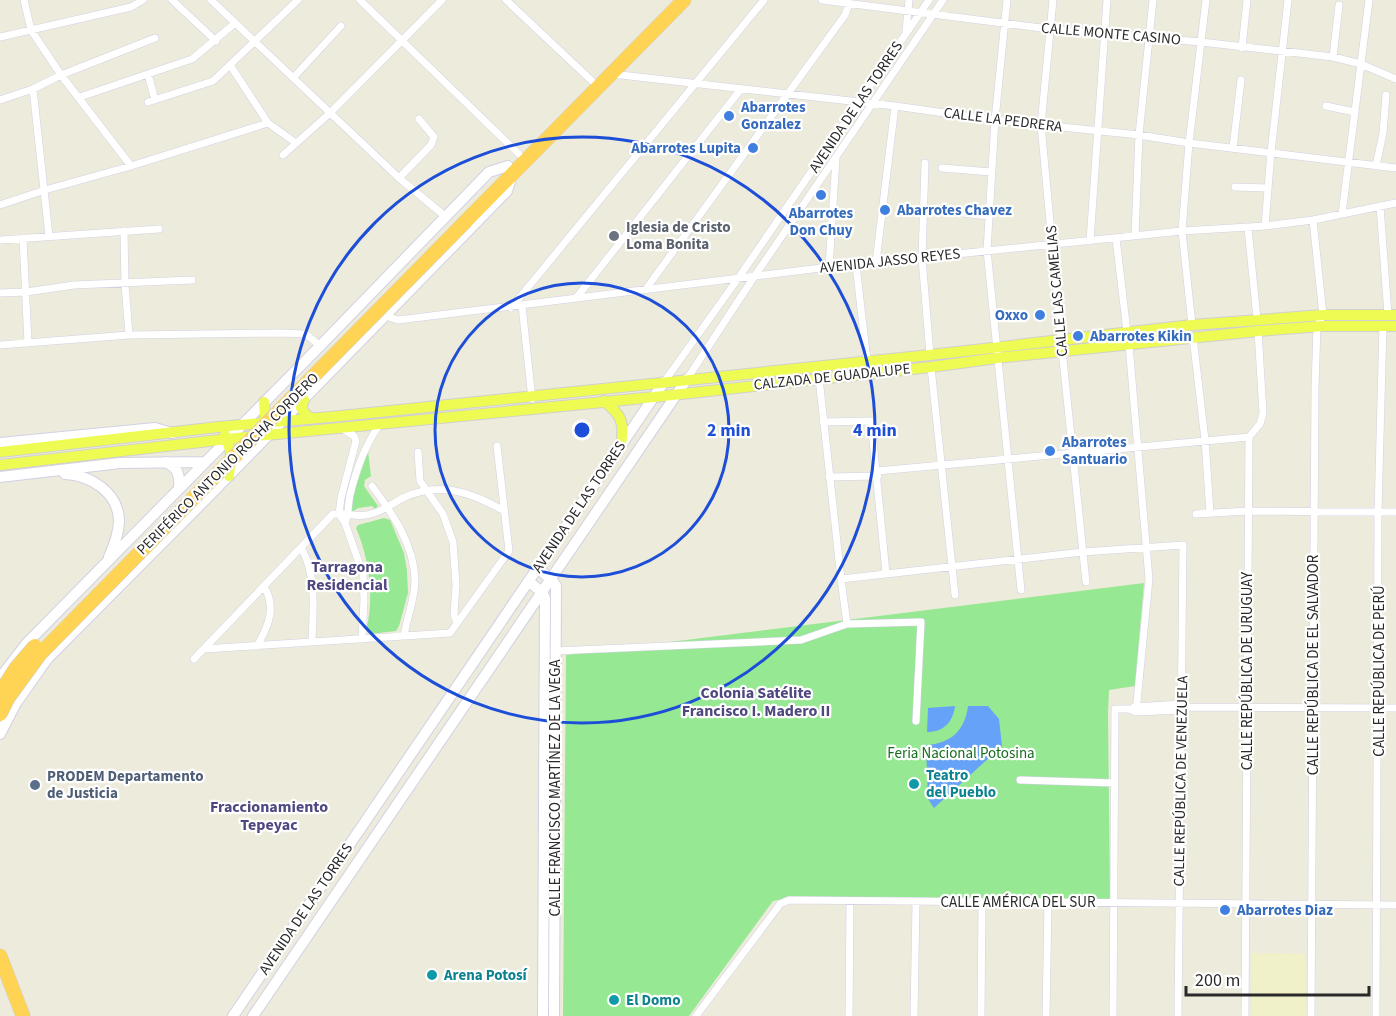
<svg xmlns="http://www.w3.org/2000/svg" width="1396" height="1016" font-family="'Source Sans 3',sans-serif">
<rect width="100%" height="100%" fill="#edebdb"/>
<path fill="#f0f0c9" d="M1252,953L1305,954V1016H1251Z"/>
<path fill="#96e893" d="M368,451L371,476L365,480L364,486L378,506L375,509L372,506L358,508L352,512V498Z
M384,518L390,520L404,553L407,571L408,593L399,626L396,631L370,634L366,630C375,598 369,558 356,528L358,525Z
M1144,583L1135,686L1109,690L1108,713L1110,901L788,898L773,901L689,1016H563L566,655Z"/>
<path fill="#66a3f8" d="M955,706C953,722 944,732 927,732L928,708Z
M968,706H988L999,719L1002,746L934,808L928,799L926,745C951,744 965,730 968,706Z"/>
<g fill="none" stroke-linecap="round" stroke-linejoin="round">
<defs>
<path id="street" d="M24,0L31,30L61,75L131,166
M172,0L216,41
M211,0L399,178L446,217
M360,0L519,154
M506,0L592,81
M822,0L1049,29L1201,42L1333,57L1361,64L1396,79
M1007,0L995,120L987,250L1021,590
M1053,0L1041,125L1061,340L1086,582
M906,30L909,0
M0,37L131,7L143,0
M1242,48L1247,0
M1333,57L1339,5
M230,65L268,123L296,143
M148,74L155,100
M612,74L895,106L995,120L1139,135L1189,143L1396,168
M293,78L341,26
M33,89L49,236
M80,97L192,59L234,24
M0,100L33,89L61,75L155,38
M148,102L213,81L298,0
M1326,106L1355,112
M1233,148L1241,80
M283,155L330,113L442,0
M925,163L922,258L930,355
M1376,166L1383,133L1386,95
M942,168L991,172
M399,178L431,145L434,137L419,119
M1235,187L1268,188
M0,205L45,190L131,166L268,123
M1380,206L1388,315
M936,210L989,216
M1342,214L1369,0
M1265,226L1271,152L1288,0
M1248,228L1257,319
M124,231L125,284L129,335
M1135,236L1139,135L1153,0
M23,238L28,343
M1116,238L1127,332
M0,240L159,229
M1090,241L1107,0
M876,262L895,106
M856,265L867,361
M829,267L836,159
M646,289L845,15L849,4
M0,293L26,292L74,285L192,280
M577,297L741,89
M522,306L532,399
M511,308L764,0
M386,316L398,320L829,267L1182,231L1265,226L1313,220L1396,203
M1192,325L1182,231L1189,143L1206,0
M1193,337L1205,440L1210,513
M0,345L129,335L281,333L306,334L320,346
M1129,345L1149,579L1136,712
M931,367L955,595
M819,378L841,579L847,624
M687,379L754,277L943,0
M664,382L737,280L929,0
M823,422L871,421L886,573
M343,429L354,436L356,441L341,498L339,514L345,523C349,514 348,504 350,495C356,470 365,445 380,424
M418,452L420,481L443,514L453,542L456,585L454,615L457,622
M877,471L1249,437
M829,477L878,476
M372,486C392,513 414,544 415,580C415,599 407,617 404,636
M1196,514L1248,511L1396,512
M345,523L363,574L364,600L362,639
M302,549C317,578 313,610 312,642
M841,579L1083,552L1183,545L1178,1016
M257,646C268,627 277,607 264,587
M204,649L450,633L509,551L497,446
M555,651L801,640L847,624L921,622L916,721
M194,659L333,514C347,512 357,519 374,513C384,510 393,503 403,498C439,481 471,492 504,511
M1134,707L1182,704L1188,707L1396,708
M1020,780L1114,783
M696,1016L775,911L780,904L789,900L1396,905
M849,1016L850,901
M914,1016L916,902
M981,1016L982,902
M1046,1016L1048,903
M1113,1016L1115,709H1129L1136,712L1182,710L1188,707
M1245,1016L1249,437L1260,424L1263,413L1258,331
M1311,1016L1315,389L1317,326L1323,315L1313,220
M1376,1016L1378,512L1383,326"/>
<path id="secondary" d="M0,443L155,428L172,433
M165,462C178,467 180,475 179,488
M65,474C90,475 118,492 119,520C119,533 114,545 109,557
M0,477L120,463L205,462
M537,568L551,579L556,586L554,1016
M529,582L542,592L545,598L543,1016
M0,678L27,643L320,346L489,172L508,166
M0,734L16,703L47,659L207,498L507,191L512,175
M233,1016L664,382
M253,1016L687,379"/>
<path id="primary" d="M304,400L301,408L308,417L314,418
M604,401C621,414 625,423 621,444
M264,402L266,429
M225,435L231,453L229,476
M0,452L218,427L341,416L930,355L1192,325L1323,315H1396
M0,465L227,439L654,397L931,367L997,358L1258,331L1323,326H1396"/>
<path id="highway" d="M466,221L684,0
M0,956L23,1016"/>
</defs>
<use href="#street" stroke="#d3d0e4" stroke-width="8"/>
<use href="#secondary" stroke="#d3d0e4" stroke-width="12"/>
<use href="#primary" stroke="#d0d0d0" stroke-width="12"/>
<use href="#highway" stroke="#d0d0d0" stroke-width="15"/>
<use href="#street" stroke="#fff" stroke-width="7"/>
<use href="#secondary" stroke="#fff" stroke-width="10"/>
<use href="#primary" stroke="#eefb53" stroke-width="10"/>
<use href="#highway" stroke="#ffd455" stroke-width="14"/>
<defs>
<path id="highway-bridge" d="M0,693L16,668L35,646
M0,714L8,698L40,654L466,221"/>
</defs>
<use href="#highway-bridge" stroke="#d0d0d0" stroke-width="15" stroke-linecap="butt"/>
<use href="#highway-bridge" stroke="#ffd455" stroke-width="14"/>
</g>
<g fill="none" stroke="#1d4ed8" stroke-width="3">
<circle cx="582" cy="430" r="147"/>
<circle cx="582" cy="430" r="293"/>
</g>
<g fill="#3f7fe0" stroke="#fff" stroke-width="2">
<circle cx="729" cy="116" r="6"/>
<circle cx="753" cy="148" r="6"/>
<circle cx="821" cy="195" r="6"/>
<circle cx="885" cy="210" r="6"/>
<circle cx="1040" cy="315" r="6"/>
<circle cx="1078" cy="336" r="6"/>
<circle cx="1050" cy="451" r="6"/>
<circle cx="1225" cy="910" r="6"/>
</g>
<circle fill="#6b7280" stroke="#fff" stroke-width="2" cx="614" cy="236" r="6"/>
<g fill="#0f9aa8" stroke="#fff" stroke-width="2">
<circle cx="914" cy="784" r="6"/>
<circle cx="432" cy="975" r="6"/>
<circle cx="614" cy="1000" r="6"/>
</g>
<circle fill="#5c6f8a" stroke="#fff" stroke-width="2" cx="35" cy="785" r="6"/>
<g text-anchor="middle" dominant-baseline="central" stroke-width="4.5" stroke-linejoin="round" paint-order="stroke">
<g font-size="15" fill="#2a2a2a" stroke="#fff">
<text transform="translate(1111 34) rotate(5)">CALLE MONTE CASINO</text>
<text transform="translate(856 107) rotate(-56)">AVENIDA DE LAS TORRES</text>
<text transform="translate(1003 120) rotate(7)">CALLE LA PEDRERA</text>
<text transform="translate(890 261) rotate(-6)">AVENIDA JASSO REYES</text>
<text transform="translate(1057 291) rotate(-95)">CALLE LAS CAMELIAS</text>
<text transform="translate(832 377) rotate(-6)">CALZADA DE GUADALUPE</text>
<text transform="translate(228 464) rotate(-45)">PERIFÉRICO ANTONIO ROCHA CORDERO</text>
<text transform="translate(579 507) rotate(-56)">AVENIDA DE LAS TORRES</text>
<text transform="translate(1313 665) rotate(-90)">CALLE REPÚBLICA DE EL SALVADOR</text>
<text transform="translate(1247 671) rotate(-90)">CALLE REPÚBLICA DE URUGUAY</text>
<text transform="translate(1379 671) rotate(-90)">CALLE REPÚBLICA DE PERÚ</text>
<text transform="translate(1181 781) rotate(-89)">CALLE REPÚBLICA DE VENEZUELA</text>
<text transform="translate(555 788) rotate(-90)">CALLE FRANCISCO MARTÍNEZ DE LA VEGA</text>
<text x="1018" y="902">CALLE AMÉRICA DEL SUR</text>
<text transform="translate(306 909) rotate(-56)">AVENIDA DE LAS TORRES</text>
</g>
<g font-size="15" font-weight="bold" fill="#366cbe" stroke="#fff" text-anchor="start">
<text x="741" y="107">Abarrotes<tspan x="741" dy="17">Gonzalez</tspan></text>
<text x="741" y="148" text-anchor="end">Abarrotes Lupita</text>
<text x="897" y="210">Abarrotes Chavez</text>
<text x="821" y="213" text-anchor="middle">Abarrotes<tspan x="821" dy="17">Don Chuy</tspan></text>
<text x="1028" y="315" text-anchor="end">Oxxo</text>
<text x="1090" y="336">Abarrotes Kikin</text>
<text x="1062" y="442">Abarrotes<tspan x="1062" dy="17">Santuario</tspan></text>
<text x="1237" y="910">Abarrotes Diaz</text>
</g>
<g font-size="15" font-weight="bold" fill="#5b616d" stroke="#fff" text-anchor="start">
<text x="626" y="227">Iglesia de Cristo<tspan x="626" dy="17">Loma Bonita</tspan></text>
</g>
<g font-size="15" fill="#156d1e" stroke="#fff">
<text x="961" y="753">Feria Nacional Potosina</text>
</g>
<g font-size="15" font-weight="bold" fill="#0d838f" stroke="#fff" text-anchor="start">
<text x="926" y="775">Teatro<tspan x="926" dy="17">del Pueblo</tspan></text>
<text x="444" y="975">Arena Potosí</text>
<text x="626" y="1000">El Domo</text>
</g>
<g font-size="15" font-weight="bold" fill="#4e5e75" stroke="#fff" text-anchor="start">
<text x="47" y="776">PRODEM Departamento<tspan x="47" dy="17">de Justicia</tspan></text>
</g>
<g font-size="16" font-weight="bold" fill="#4f477f" stroke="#fff">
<text x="347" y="567">Tarragona<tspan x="347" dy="18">Residencial</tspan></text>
<text x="756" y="693">Colonia Satélite<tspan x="756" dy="18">Francisco I. Madero II</tspan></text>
<text x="269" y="807">Fraccionamiento<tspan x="269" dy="18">Tepeyac</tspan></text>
</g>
</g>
<circle cx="582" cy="430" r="9" fill="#1d4ed8" stroke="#fff" stroke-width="3"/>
<g font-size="18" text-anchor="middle" font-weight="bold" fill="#1d4ed8" stroke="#fff" stroke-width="4.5" stroke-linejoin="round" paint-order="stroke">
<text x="729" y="436">2 min</text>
<text x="875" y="436">4 min</text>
</g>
<path d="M1186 986v9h183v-9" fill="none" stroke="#2a2a2a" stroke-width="3"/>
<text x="1195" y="986" font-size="18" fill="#2a2a2a" stroke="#ffffff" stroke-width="4.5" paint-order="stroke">200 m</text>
</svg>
